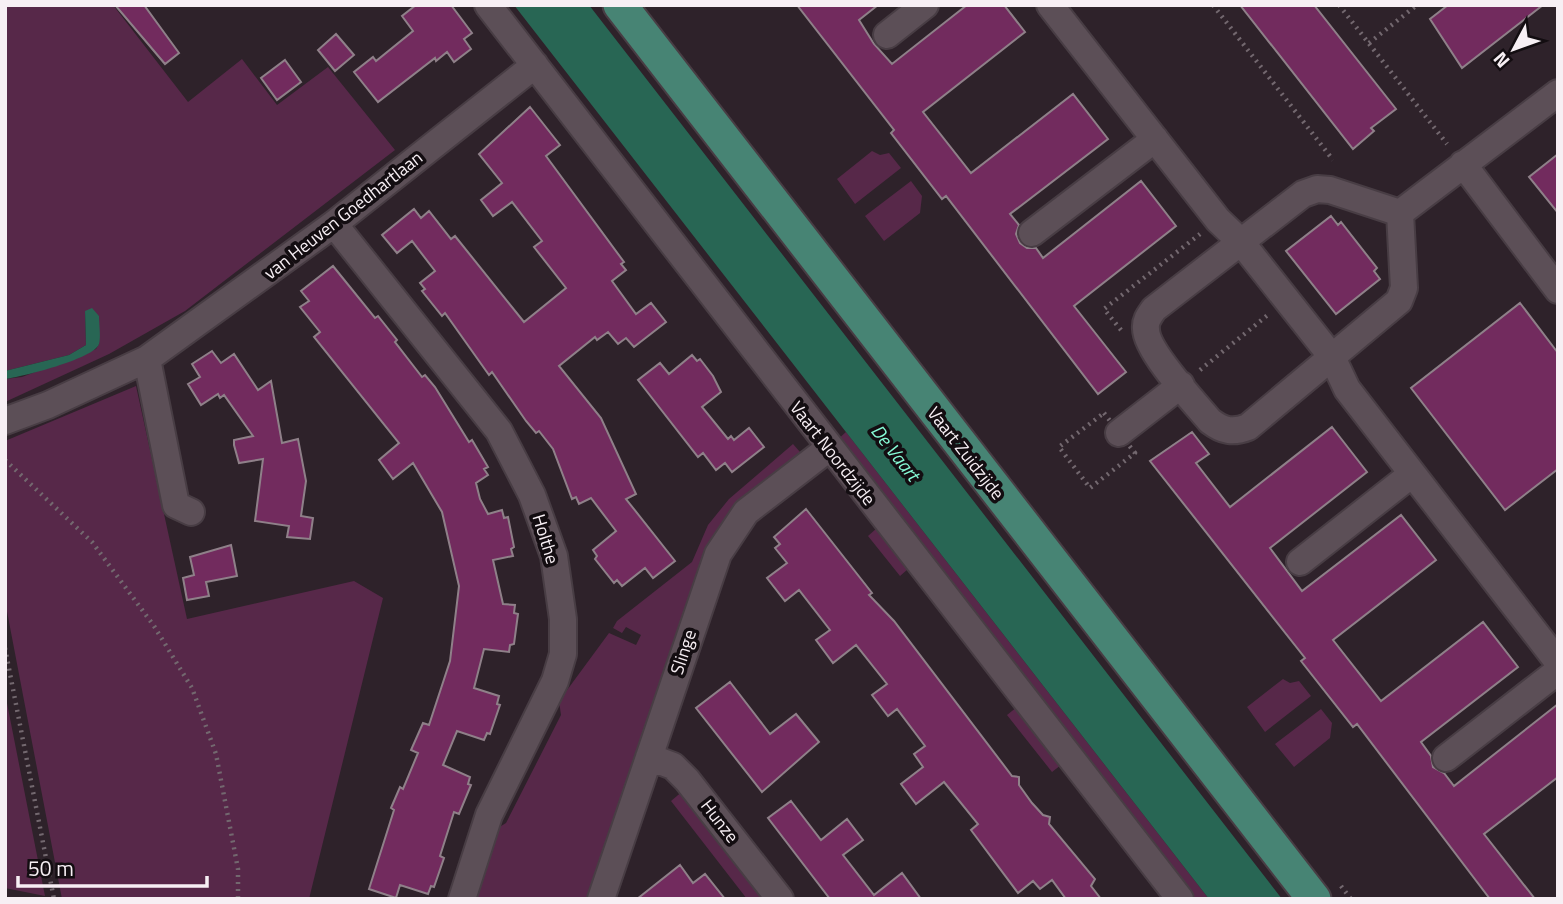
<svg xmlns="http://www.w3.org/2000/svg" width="1563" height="904" font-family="'Titillium Web',sans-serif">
<rect width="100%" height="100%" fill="#2e222a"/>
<path fill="#572849" d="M5,5H113L188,102L242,59L277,105L328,67L395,150L185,311L109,354L5,402V379L22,377L96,349L99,344V316L85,311L86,345L69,355L5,371Z
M872,151L880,155L889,153L901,168L855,204L837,179Z
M911,181L922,196L920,213L884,241L865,216Z
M136,386L187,619L354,581L383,598L309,899H62L5,601V441Z
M846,432L1209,899H1193L836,441Z
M793,444L800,452L796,458L749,499L591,899H471L493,831L506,823L561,715L559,701L609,633L636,645L641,635L626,627L622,633L613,628L617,621L692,562L708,525L729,499Z
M877,528L908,569L900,576L868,536Z
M1283,679L1290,683L1299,681L1311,696L1265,732L1247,707Z
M5,693L45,896L5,888Z
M1017,707L1061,765L1052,772L1007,715Z
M1321,709L1332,723L1330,738L1294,767L1275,744Z
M684,790L769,899H747L671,801Z"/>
<path fill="#286654" d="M514,5H589L1282,899H1209Z
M92,308L99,316C99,324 101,336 99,344C94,359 21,377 5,379V371L69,355L86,345L85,311Z"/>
<path fill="#722b5e" stroke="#8f8089" stroke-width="2" d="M115,5H144L179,53L165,64Z
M416,5H451L472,33L464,39L471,49L454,62L447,52L436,61L435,58L378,102L354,72L373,57L376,61L413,31L402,16Z
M797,5H878L859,20L874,44L892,64L967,5H1004L1025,32L923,112L971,173L1073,94L1108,139L1010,214L1019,225L1016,234L1020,243L1027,248H1036L1043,258L1141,181L1176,226L1074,306L1126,372L1098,394L946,196L942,199L891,133L894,130Z
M1240,5H1314L1396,109L1371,128L1374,131L1353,149Z
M1448,5H1543L1462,68L1430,19Z
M336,34L354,55L335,71L318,50Z
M285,60L301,82L277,100L261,78Z
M530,107L560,145L546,156L624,262L621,264L626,270L612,281L636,314L651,303L666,322L634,347L626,338L618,344L608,332L597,340L595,337L559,366L601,418L636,494L626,499L675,561L653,578L645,568L622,586L617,580L614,583L595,559L597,556L593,550L616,531L591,498L579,504L576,497L572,499L553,449L539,431L536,433L526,421L492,372L489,375L445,313L442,316L422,291L425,289L420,283L435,271L412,241L397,253L382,235L414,209L421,218L429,211L451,239L455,236L524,322L566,288L534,247L542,241L512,202L493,216L481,200L502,183L479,154Z
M1558,154V213L1529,177Z
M1331,216L1338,225L1341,222L1377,268L1374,271L1380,279L1336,314L1286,251Z
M333,266L375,318L378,316L397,340L395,342L422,377L425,375L435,387L469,442L472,440L488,467L484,469L488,475L476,483L480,499L488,514L502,510L504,518L508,517L514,547L511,549L513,556L493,560L503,604L515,605L514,613L518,614L514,644L510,645L509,652L484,649L474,688L499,696L497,704L500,705L490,734L487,733L484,740L457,731L443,765L470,777L468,784L471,785L459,814L454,812L440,856L444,858L434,887L431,886L428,894L400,885L396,898L369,889L394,810L391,808L400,787L403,789L418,753L411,750L423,723L429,725L450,661L459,586L442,512L413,463L393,479L379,460L399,443L314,337L320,332L300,307L309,301L301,291Z
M1520,303L1558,353V469L1505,510L1411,388Z
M212,351L221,363L234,354L258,390L271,381L282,443L298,439L306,481L301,516L313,518L310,539L287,537L289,526L255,521L263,459L239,463L234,445V440L253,436L224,395L220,398L218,394L201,405L188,384L200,377L192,364Z
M692,355L697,361L700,359L713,376L721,392L702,407L728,439L731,436L734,440L749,428L764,447L732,472L725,463L716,470L703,453L698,457L638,380L660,363L669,374Z
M1332,427L1367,472L1270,548L1302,591L1401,515L1436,560L1333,640L1381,701L1483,622L1518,667L1421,742L1431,756L1433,767L1444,773L1454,786L1558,704V777L1484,834L1535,899H1490L1357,724L1353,727L1301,661L1305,658L1150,461L1192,432L1209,454L1196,463L1230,507Z
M806,509L872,593L869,595L894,621L1012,776L1019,777V785L1032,803L1043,815L1050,817L1049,824L1095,879L1091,886L1101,899H1066L1052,880L1040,889L1033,881L1018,893L971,830L978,824L944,782L916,804L901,784L923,767L914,754L925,746L897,709L888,716L872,695L887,684L856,645L833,663L816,640L830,630L799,590L785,601L767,578L787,563L775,548L780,544L774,537Z
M231,545L237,576L206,582L209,596L187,600L183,578L194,575L190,557Z
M730,682L770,734L796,714L819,742L762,792L696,708Z
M791,801L821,840L847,819L863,840L843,855L874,895L902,873L921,899H830L768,818Z
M680,865L693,883L705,874L725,899H637Z"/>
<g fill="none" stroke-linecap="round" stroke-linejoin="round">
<defs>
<path id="minor" d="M488,5L1180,899
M1050,5L1218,220L1241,242L1332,357L1347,389L1558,662
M887,35L925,5
M1463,164L1558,290
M1317,189L1330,190L1400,213L1404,288L1399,301L1248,427C1233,433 1223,431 1210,421C1195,403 1146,351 1146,329C1145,321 1149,316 1154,309L1303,194Z
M1400,213L1558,93
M334,224L499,431L532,495L554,556L563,619V654L555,681L489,815L462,899
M1032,233L1155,139
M147,359L176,505L191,512
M5,421L48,405L147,359L334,224L535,65
M1119,433L1181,385
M1300,562L1412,474
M649,757L673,766L687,780L780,899
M1446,758L1558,671
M601,899L718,554L746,512L829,448"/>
<path id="major" d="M620,5L1314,899"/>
</defs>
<use href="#minor" stroke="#483d44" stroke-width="30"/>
<use href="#major" stroke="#483d44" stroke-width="37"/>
<path stroke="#73686f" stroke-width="4.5" stroke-dasharray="2 5" stroke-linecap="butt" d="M1213,5L1333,160
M1339,5L1447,144
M1369,43L1417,5
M1121,330L1104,309L1200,234
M1200,370L1269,314
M1104,413L1135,453L1090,488L1059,447Z
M5,460L92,542L154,626L192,688L216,754L238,869V899
M5,648L54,899
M1341,886L1351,899"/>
<use href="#minor" stroke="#5c4f57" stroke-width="26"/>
<use href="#major" stroke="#478474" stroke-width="33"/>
</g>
<g text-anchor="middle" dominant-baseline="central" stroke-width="7" stroke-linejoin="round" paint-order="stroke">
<g font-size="18" fill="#f7eff4" stroke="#130d11">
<text transform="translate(343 215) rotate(-38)">van Heuven Goedhartlaan</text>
<text transform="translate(833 453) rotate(52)">Vaart Noordzijde</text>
<text transform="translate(966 453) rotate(52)">Vaart Zuidzijde</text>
<text transform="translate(546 539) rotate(73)">Holthe</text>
<text transform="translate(683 652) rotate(-72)">Slinge</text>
<text transform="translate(720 821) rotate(52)">Hunze</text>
</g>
<g font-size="19" font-style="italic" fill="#87fbd6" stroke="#130d11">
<text transform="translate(896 452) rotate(52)">De Vaart</text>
</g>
</g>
<rect width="1563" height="904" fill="none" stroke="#f7eff4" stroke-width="14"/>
<g transform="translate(1514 49) rotate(229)" stroke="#130d11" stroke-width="5" paint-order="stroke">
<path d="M0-5L12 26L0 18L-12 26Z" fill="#f7eff4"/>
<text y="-10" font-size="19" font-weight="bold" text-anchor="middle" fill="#f7eff4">N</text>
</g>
<path d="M18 876v10h189v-10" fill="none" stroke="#f7eff4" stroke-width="3.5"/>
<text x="28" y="876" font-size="21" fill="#f7eff4" stroke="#130d11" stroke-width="5" paint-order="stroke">50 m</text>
</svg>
